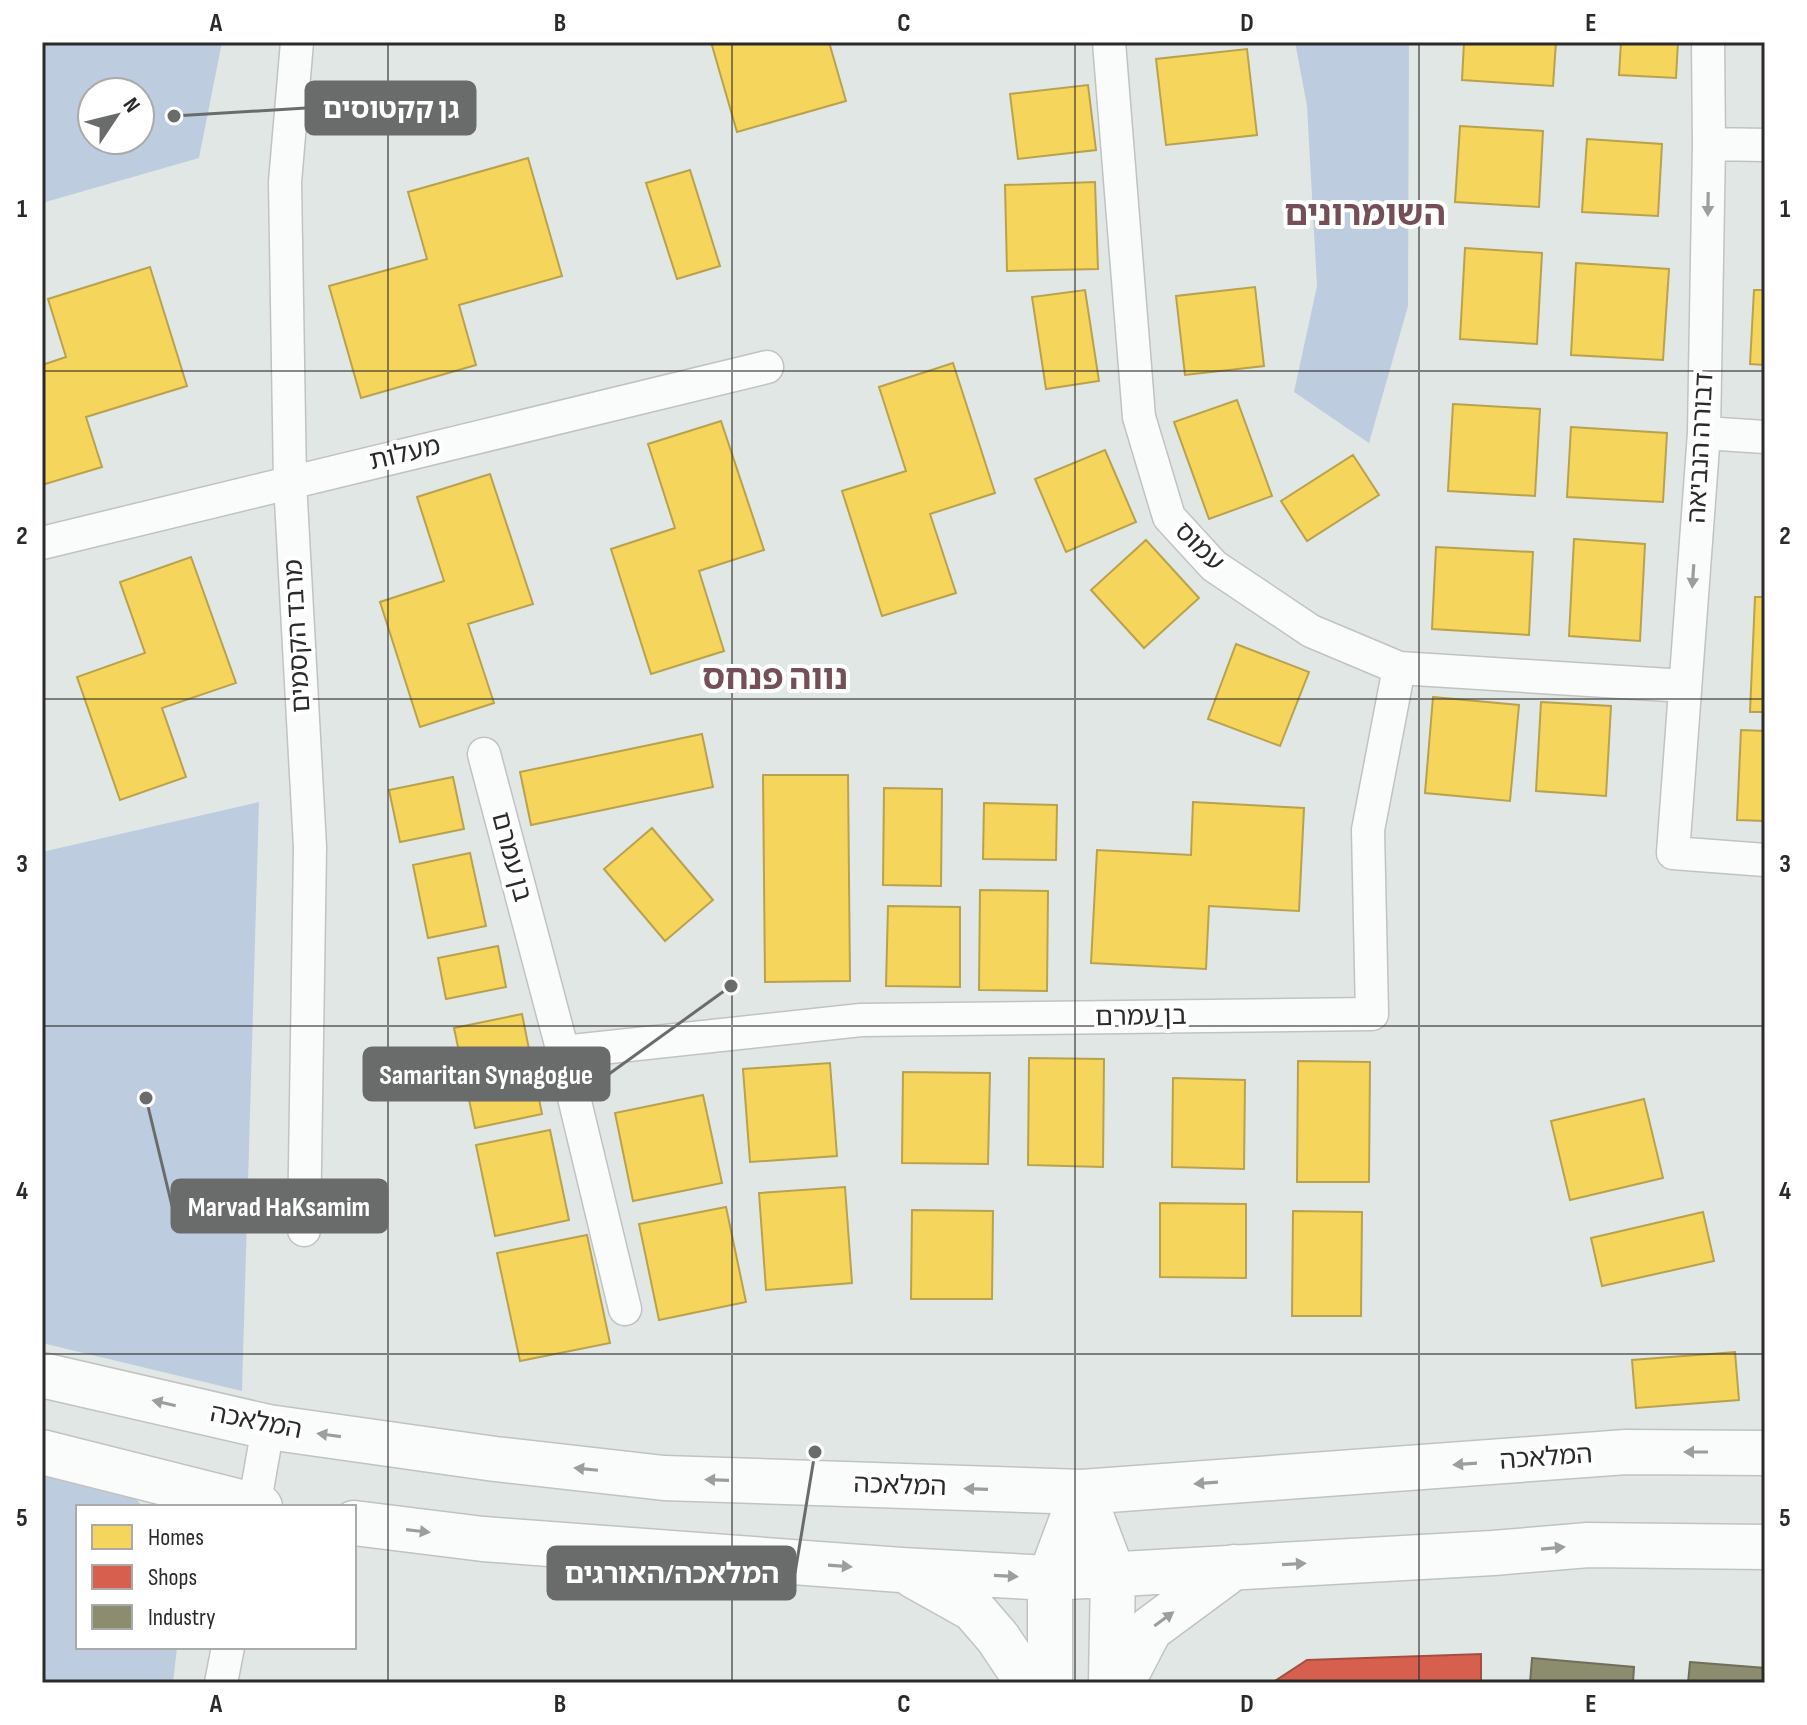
<svg xmlns="http://www.w3.org/2000/svg" width="1807" height="1725" font-family="'Sofia Sans Condensed','Noto Sans Hebrew',sans-serif">
<rect width="100%" height="100%" fill="#e1e7e4"/>
<path fill="#bdccdf" fill-rule="evenodd" d="M42,42H222L199,158L42,203ZM92,92H140V140H92Z
M1295,42H1409L1408,306L1369,443L1294,392L1317,286L1307,106Z
M259,802L242,1391L42,1343V852Z
M42,1468L125,1487L143,1507H78V1647H177L173,1683H42Z"/>
<path fill="#f6d55c" stroke="#b9a24d" stroke-width="2" d="M711,42H829L846,101L737,132Z
M1464,42H1556L1553,86L1462,80Z
M1621,42H1678L1676,78L1619,75Z
M1247,49L1257,135L1166,145L1156,59Z
M1088,85L1096,150L1018,159L1010,94Z
M1460,126L1543,131L1539,207L1455,202Z
M1587,139L1662,144L1658,216L1582,212Z
M528,158L562,276L459,305L476,365L361,398L329,286L427,259L408,192Z
M690,170L720,266L677,279L646,183Z
M1095,182L1098,269L1007,271L1005,185Z
M1465,248L1542,253L1537,344L1460,339Z
M1576,263L1669,269L1663,360L1571,355Z
M150,267L187,386L86,417L102,467L42,485V365L66,357L48,299Z
M1255,287L1264,366L1185,375L1176,296Z
M1085,290L1099,381L1046,389L1032,297Z
M1754,290H1765V365L1750,364Z
M953,363L995,493L930,514L956,593L882,616L842,491L906,471L879,387Z
M1237,400L1272,496L1209,519L1174,422Z
M1453,404L1540,409L1535,496L1448,491Z
M721,421L764,550L699,571L724,651L651,674L611,549L675,528L648,444Z
M1571,427L1667,433L1663,502L1567,497Z
M1105,450L1136,522L1066,552L1035,479Z
M1353,455L1379,495L1307,541L1281,501Z
M490,474L533,604L468,624L494,703L420,727L380,602L444,581L417,497Z
M1574,539L1645,544L1640,641L1569,636Z
M1146,540L1199,598L1144,648L1091,590Z
M1436,547L1533,552L1529,635L1432,629Z
M191,557L236,683L162,708L186,777L120,800L77,677L145,653L120,582Z
M1755,597H1765V712H1750Z
M1236,644L1309,672L1280,746L1208,719Z
M1433,697L1519,705L1510,801L1425,793Z
M1541,702L1611,706L1606,796L1536,791Z
M1741,730L1765,731V821L1737,820Z
M702,734L713,787L531,825L520,772Z
M763,775H848L850,981L765,982Z
M453,777L464,829L400,842L389,790Z
M884,788L942,789L941,886L883,885Z
M1193,802L1304,808L1299,911L1209,906L1206,969L1091,963L1097,850L1191,855Z
M984,803L1057,805L1056,860L983,859Z
M652,828L713,900L665,941L604,869Z
M470,853L486,926L428,938L413,865Z
M980,890L1048,891L1047,991L979,990Z
M888,906L960,907V987L886,986Z
M498,946L506,987L446,999L438,958Z
M522,1014L542,1114L475,1128L454,1028Z
M1029,1058L1104,1059L1103,1167L1028,1165Z
M1298,1061L1370,1062L1369,1182H1297Z
M830,1063L837,1156L750,1162L743,1069Z
M903,1072L990,1073L988,1164L902,1163Z
M1173,1078L1245,1080L1244,1169L1172,1167Z
M703,1095L722,1183L633,1201L615,1113Z
M1644,1099L1663,1178L1570,1200L1551,1121Z
M550,1130L569,1220L495,1236L476,1145Z
M845,1187L852,1283L766,1290L759,1193Z
M1160,1203L1246,1204V1278L1160,1277Z
M726,1207L746,1302L659,1320L639,1224Z
M912,1210L993,1211L992,1299H911Z
M1293,1211L1362,1212L1361,1316H1292Z
M1703,1212L1714,1261L1602,1286L1591,1238Z
M587,1235L610,1343L520,1361L497,1253Z
M1735,1352L1739,1400L1636,1408L1632,1360Z"/>
<path fill="#d6604d" stroke="#a25042" stroke-width="2" d="M1481,1654V1683H1272L1307,1660Z"/>
<path fill="#8c8c6e" stroke="#6f6f5a" stroke-width="2" d="M1532,1658L1634,1667L1633,1683H1530Z
M1690,1662L1765,1668V1683H1688Z"/>
<g fill="none" stroke-linecap="round" stroke-linejoin="round">
<defs>
<path id="street" d="M297,42L285,182L290,482L310,847L304,1230
M1109,42L1139,417L1169,517L1214,566L1311,631L1399,668L1685,686
M1708,42L1709,144L1704,433L1673,853L1765,860
M1709,144L1765,145
M1704,433L1765,437
M42,543L767,367
M484,754L563,1052L625,1309
M563,1052L861,1020L1372,1014L1368,830L1399,668
M254,1507L268,1427
M221,1683L228,1647"/>
<path id="secondary" d="M42,1375L268,1427L495,1459L664,1478L1082,1492L1626,1452L1765,1453
M42,1452L260,1507
M1082,1492L1113,1574L1111,1683
M354,1523L483,1539L901,1570L1050,1578L1493,1553L1588,1545L1765,1547
M914,1576L973,1609L998,1638L1028,1683
M1050,1683V1578L1082,1492
M1122,1683L1150,1629L1234,1567"/>
</defs>
<use href="#street" stroke="#c2c2c2" stroke-width="35"/>
<use href="#secondary" stroke="#c2c2c2" stroke-width="47"/>
<use href="#street" stroke="#fafbfb" stroke-width="32"/>
<use href="#secondary" stroke="#fafbfb" stroke-width="44"/>
</g>
<defs><path id="oneway-solid" d="M-6-.8H1V-3.2L6.5 0L1 3.2V.8H-6Z" transform="scale(2)"/></defs>
<g fill="#9c9d9d">
<use href="#oneway-solid" transform="translate(1708 204) rotate(91)"/>
<use href="#oneway-solid" transform="translate(1693 576) rotate(94)"/>
<use href="#oneway-solid" transform="translate(164 1403) rotate(-167)"/>
<use href="#oneway-solid" transform="translate(329 1435) rotate(-172)"/>
<use href="#oneway-solid" transform="translate(1696 1452) rotate(-180)"/>
<use href="#oneway-solid" transform="translate(1465 1464) rotate(176)"/>
<use href="#oneway-solid" transform="translate(586 1469) rotate(-174)"/>
<use href="#oneway-solid" transform="translate(717 1480) rotate(-178)"/>
<use href="#oneway-solid" transform="translate(1206 1483) rotate(176)"/>
<use href="#oneway-solid" transform="translate(976 1489) rotate(-178)"/>
<use href="#oneway-solid" transform="translate(418 1531) rotate(7)"/>
<use href="#oneway-solid" transform="translate(1553 1548) rotate(-5)"/>
<use href="#oneway-solid" transform="translate(1294 1564) rotate(-3)"/>
<use href="#oneway-solid" transform="translate(840 1566) rotate(4)"/>
<use href="#oneway-solid" transform="translate(1006 1576) rotate(3)"/>
<use href="#oneway-solid" transform="translate(1164 1619) rotate(-36)"/>
</g>
<path fill="none" stroke="#2a2a2a" stroke-width="2" stroke-opacity="0.55" d="M388,42V1683M732,42V1683M1075,42V1683M1419,42V1683M42,371H1765M42,699H1765M42,1026H1765M42,1354H1765"/>
<g text-anchor="middle" dominant-baseline="central" stroke-width="8" stroke-linejoin="round" paint-order="stroke">
<g font-size="26" fill="#2a2a2a" stroke="#fff">
<text transform="translate(1701 448) rotate(-87)">דבורה הנביאה</text>
<text transform="translate(405 454) rotate(-13)">מעלות</text>
<text transform="translate(1199 547) rotate(45)">עמוס</text>
<text transform="translate(298 636) rotate(-93)">מרבד הקסמים</text>
<text transform="translate(511 857) rotate(75)">בן עמרם</text>
<text transform="translate(1141 1017) rotate(-1)">בן עמרם</text>
<text transform="translate(256 1422) rotate(11)">המלאכה</text>
<text transform="translate(1546 1458) rotate(-4)">המלאכה</text>
<text transform="translate(900 1486) rotate(2)">המלאכה</text>
</g>
<g font-size="34" font-weight="bold" fill="#754f57" stroke="#fff">
<text x="1365" y="214">השומרונים</text>
<text x="775" y="678">נווה פנחס</text>
</g>
</g>
<path fill="none" stroke="#6a6c6b" stroke-width="3" d="M174 116L306 108M731 986L609 1074M146 1098L172 1206M815 1452L795 1573"/>
<g fill="#6a6c6b" stroke="#fff" stroke-width="3">
<circle cx="174" cy="116" r="8"/>
<circle cx="731" cy="986" r="8"/>
<circle cx="146" cy="1098" r="8"/>
<circle cx="815" cy="1452" r="8"/>
</g>
<g fill="#6a6c6b" stroke="#6a6c6b" stroke-width="3">
<rect x="306" y="82" width="169" height="52" rx="8"/>
<rect x="364" y="1048" width="245" height="52" rx="8"/>
<rect x="172" y="1180" width="215" height="52" rx="8"/>
<rect x="548" y="1547" width="247" height="52" rx="8"/>
</g>
<g font-size="28" text-anchor="middle" font-weight="bold" fill="#fff">
<text x="391" y="118">גן קקטוסים</text>
<text x="486" y="1084">Samaritan Synagogue</text>
<text x="279" y="1216">Marvad HaKsamim</text>
<text x="672" y="1583">המלאכה/האורגים</text>
</g>
<rect width="1807" height="1725" fill="none" stroke="#ffffff" stroke-width="88"/>
<rect x="76" y="1505" width="280" height="144" fill="#ffffff" stroke="#aaaaaa" stroke-width="2"/>
<rect x="92" y="1525" width="40" height="24" fill="#f6d55c" stroke="#aaaaaa" stroke-width="2"/>
<text x="148" y="1545" font-size="24" fill="#2a2a2a">Homes</text>
<rect x="92" y="1565" width="40" height="24" fill="#d6604d" stroke="#aaaaaa" stroke-width="2"/>
<text x="148" y="1585" font-size="24" fill="#2a2a2a">Shops</text>
<rect x="92" y="1605" width="40" height="24" fill="#8c8c6e" stroke="#aaaaaa" stroke-width="2"/>
<text x="148" y="1625" font-size="24" fill="#2a2a2a">Industry</text>
<g transform="translate(116 116) rotate(55)"><circle r="38" fill="#ffffff" stroke="#aaaaaa" stroke-width="2"/>
<path d="M0-6L14 30L0 20L-14 30Z" fill="#6a6c6b"/>
<text y="-12" font-size="22" font-weight="bold" text-anchor="middle" fill="#2a2a2a">N</text>
</g>
<rect x="44" y="44" width="1719" height="1637" fill="none" stroke="#2a2a2a" stroke-width="3"/>
<g font-size="26" text-anchor="middle" font-weight="bold" fill="#2a2a2a">
<text x="216" y="31">A</text>
<text x="560" y="31">B</text>
<text x="904" y="31">C</text>
<text x="1247" y="31">D</text>
<text x="1591" y="31">E</text>
<text x="22" y="217">1</text>
<text x="1785" y="217">1</text>
<text x="22" y="544">2</text>
<text x="1785" y="544">2</text>
<text x="22" y="872">3</text>
<text x="1785" y="872">3</text>
<text x="22" y="1199">4</text>
<text x="1785" y="1199">4</text>
<text x="22" y="1526">5</text>
<text x="1785" y="1526">5</text>
<text x="216" y="1712">A</text>
<text x="560" y="1712">B</text>
<text x="904" y="1712">C</text>
<text x="1247" y="1712">D</text>
<text x="1591" y="1712">E</text>
</g>
</svg>
